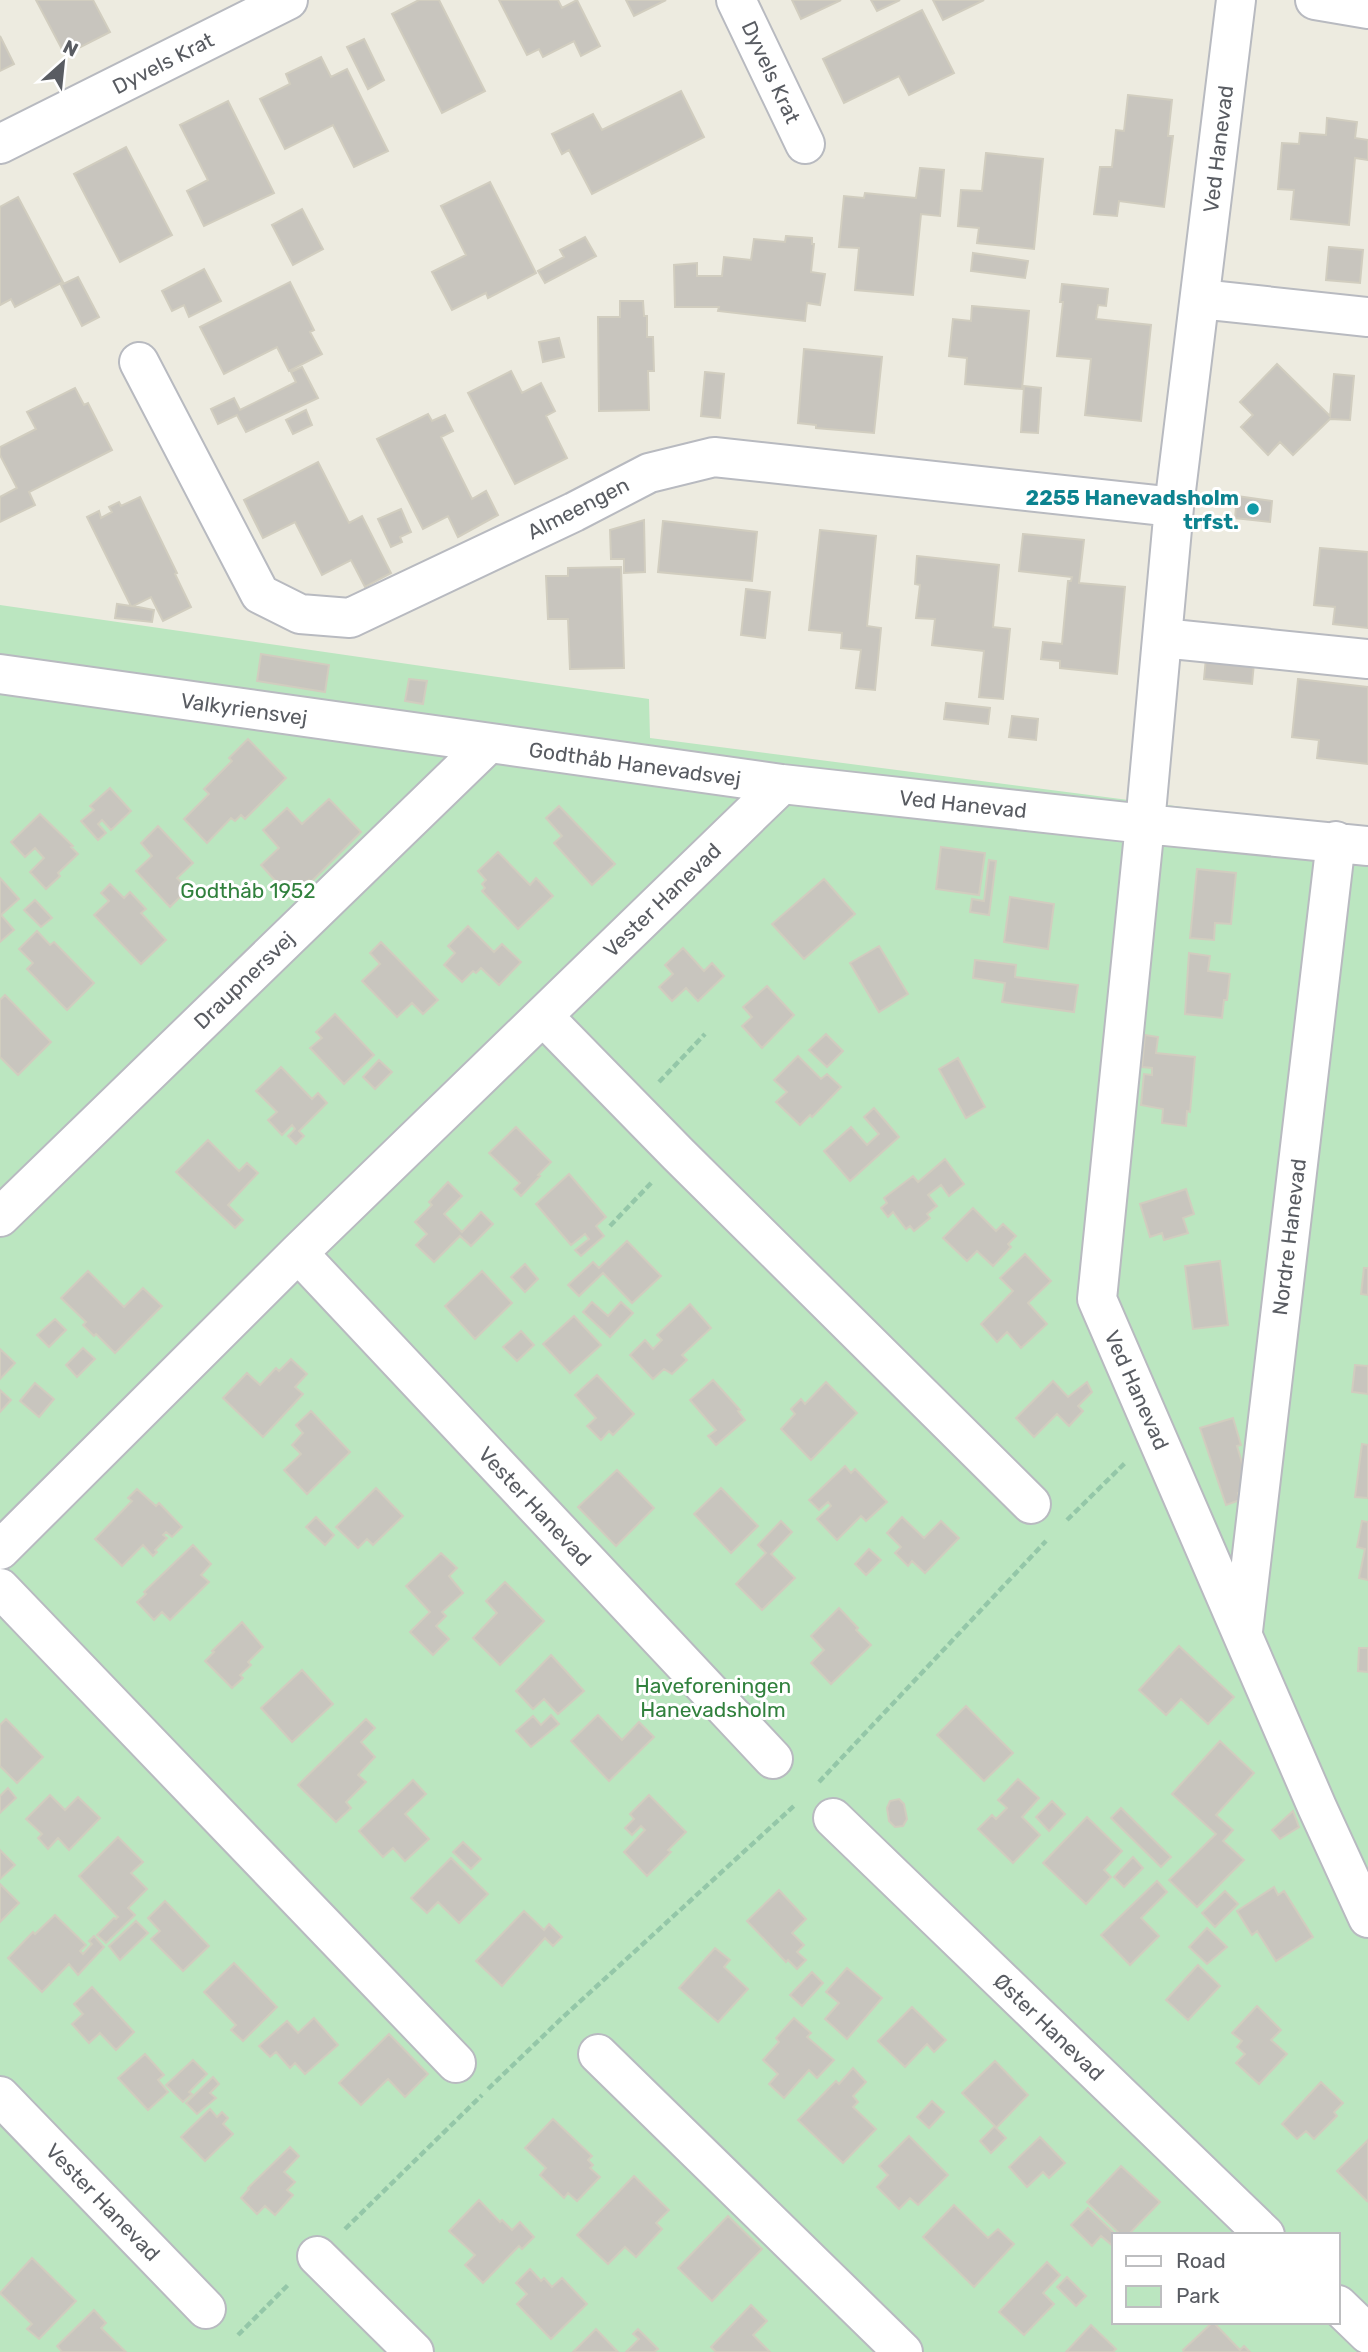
<svg xmlns="http://www.w3.org/2000/svg" width="1368" height="2352" font-family="Rubik,sans-serif">
<rect width="100%" height="100%" fill="#edebe0"/>
<path fill="#bbe6c0" fill-rule="evenodd" d="M0,605L649,699L650,738L1368,831V2352H0ZM1114,2235H1338V2322H1114Z"/>
<path fill="#c8c5be" stroke="#d1cdbf" stroke-width="2" d="M36,0H93L110,32L65,55Z
M419,0H439L485,91L442,113L392,14Z
M499,0H558L562,8L577,0L600,46L581,56L574,41L543,57L539,49L527,55Z
M626,0H666L634,16Z
M792,0H841L801,19Z
M871,0H900L877,11Z
M933,0H984L943,20Z
M922,10L954,73L909,95L899,76L844,103L823,59Z
M0,36L14,64L0,71Z
M364,39L384,80L368,89L347,47Z
M321,57L331,77L347,69L388,151L354,167L333,125L285,149L260,99L290,84L286,74Z
M681,91L704,137L592,194L569,150L562,154L552,134L593,114L602,130Z
M1128,95L1172,100L1168,136H1173L1164,207L1119,201L1117,216L1094,214L1100,167H1112L1116,130L1124,131Z
M228,101L274,193L204,226L187,191L208,180L180,125Z
M1327,118L1357,122L1355,138L1368,140V160L1355,158L1349,225L1291,219L1294,190L1278,189L1282,143L1299,144L1300,133L1326,135Z
M126,147L172,235L120,262L74,174Z
M986,153L1043,159L1034,249L977,243L979,228L958,226L961,190L982,191Z
M920,168L944,170L940,216L921,214L913,295L855,290L859,248L839,247L844,196L864,198L865,193L916,198Z
M490,182L536,273L488,298L486,293L452,310L432,272L466,255L441,206Z
M18,197L63,282L15,307L11,299L0,305V207Z
M302,209L323,249L293,265L272,225Z
M786,236L812,238V244H814L811,272L825,274L820,305L807,303L805,321L718,311L719,307H675L674,265L697,263V276H722L724,257L751,260L754,239L785,242Z
M585,237L596,256L545,283L538,271L564,257L560,250Z
M1329,247L1363,250L1360,283L1326,280Z
M973,253L1028,261L1025,278L971,271Z
M204,269L221,301L189,317L184,305L172,311L162,291Z
M78,277L99,317L82,326L61,285Z
M290,282L314,330L310,332L322,354L289,371L277,347L224,374L200,327Z
M1062,284L1108,289L1106,306L1098,305L1096,319L1151,325L1141,421L1085,415L1091,359L1057,356L1063,302H1060Z
M620,301H643L644,316H647V337H653L654,371H648L649,410L599,411L598,317H620Z
M972,306L1029,311L1022,389L965,384L967,358L949,356L953,319L971,321Z
M559,338L564,357L543,362L539,342Z
M804,349L882,357L874,433L816,428V425L798,423Z
M1277,364L1330,416L1334,374L1354,376L1350,420L1330,419L1293,455L1280,442L1268,455L1241,427L1253,415L1240,402Z
M302,367L318,398L246,432L237,415L218,424L211,409L234,398L240,410L296,382L291,372Z
M511,371L522,393L541,383L555,411L546,416L567,458L515,484L468,393Z
M705,372L724,374L720,418L701,416Z
M1024,386L1041,388L1038,433L1021,432Z
M75,388L84,405L88,403L112,450L29,492L35,505L0,522V497L17,488L0,455V447L36,429L27,412Z
M306,410L312,425L293,434L286,420Z
M428,414L432,421L445,415L453,431L441,437L472,499L486,491L498,515L458,537L448,516L423,529L377,439Z
M318,462L349,523L362,516L391,573L365,587L351,560L322,575L295,522L263,538L244,500Z
M1237,496L1272,501L1270,522L1235,518Z
M140,497L177,573L175,574L191,607L163,621L151,597L133,606L154,610L152,622L115,618L117,604L131,606L87,517L99,511L101,518L112,512L109,507L119,502L121,506Z
M401,509L411,532L400,537L402,542L391,547L378,519Z
M644,520L645,572L624,573V559H611L610,530Z
M663,521L757,532L752,581L658,572Z
M820,530L876,536L867,626L881,628L875,690L856,688L861,650L841,648L842,633L809,630Z
M1023,534L1084,540L1079,583L1125,587L1117,674L1060,668V661L1041,659L1043,642L1062,644L1068,581H1071L1072,577L1019,571Z
M1320,548L1368,552V628L1333,624L1335,607L1314,605Z
M917,556L999,565L993,627L1010,629L1003,699L979,697L984,651L932,645L935,619L916,618L920,585L915,584Z
M621,567L624,668L570,669L568,619H548L546,576H568V568Z
M746,589L770,592L765,638L741,635Z
M261,654L329,665L325,692L257,681Z
M1206,658L1254,663L1252,684L1204,679Z
M409,679L427,681L423,704L405,701Z
M1298,679L1368,687V764L1317,758L1319,740L1292,737Z
M946,703L990,708L988,724L944,719Z
M1012,716L1038,719L1036,740L1009,737Z
M248,739L286,778L245,819L241,815L235,821L231,818L207,843L184,819L209,794L204,789L232,761L229,758Z
M110,788L131,811L111,830L102,820L98,824L106,833L98,840L81,821L94,810L90,806Z
M329,799L361,832L311,882L309,880L290,897L261,865L279,848L263,830L287,808L302,824Z
M559,806L615,864L592,885L554,843L562,836L546,818Z
M40,814L73,846L71,847L78,854L58,873L60,876L46,889L30,872L44,858L35,848L25,857L11,842Z
M158,826L193,863L177,878L188,889L170,907L136,871L152,856L141,843Z
M941,847L985,853L979,895L936,889Z
M498,852L530,885L536,878L553,896L518,929L482,891L485,888L482,884L486,880L478,871Z
M989,860L996,861L989,915L970,912L972,899L984,901Z
M1197,869L1236,873L1231,924L1215,923L1214,940L1190,938Z
M0,878L19,899L1,915L14,930L0,942Z
M824,879L855,914L804,959L772,924Z
M110,884L124,898L130,892L146,909L141,913L166,940L141,964L94,915L109,901L101,893Z
M1010,897L1054,904L1048,949L1004,942Z
M35,900L52,918L41,927L24,910Z
M468,926L494,952L502,944L521,962L499,985L481,968L476,973L473,971L462,982L444,965L455,953L448,946Z
M37,931L50,945L54,942L94,983L67,1010L27,969L33,963L19,949Z
M381,942L438,1000L423,1014L412,1003L397,1017L362,981L380,964L370,953Z
M879,946L908,994L879,1012L850,963Z
M683,948L704,971L712,963L724,976L698,1001L686,988L672,1001L659,987L673,974L665,965Z
M1189,953L1210,956L1208,971L1230,974L1227,1000H1224L1222,1018L1185,1014Z
M975,960L1016,965L1015,977L1078,985L1074,1012L1002,1002L1005,983L973,978Z
M767,986L794,1015L762,1048L742,1026L752,1017L743,1007Z
M5,995L51,1042L18,1075L0,1057V1000Z
M335,1014L374,1055L344,1084L310,1048L322,1038L316,1032Z
M826,1034L843,1051L827,1067L809,1050Z
M1145,1035L1158,1037L1156,1053L1195,1057L1190,1112L1187,1111L1186,1126L1162,1123L1163,1109L1141,1105L1144,1074L1152,1075V1068L1142,1067Z
M798,1056L821,1079L827,1074L841,1087L812,1117L810,1115L800,1125L776,1102L787,1092L774,1080Z
M958,1058L985,1107L966,1118L939,1069Z
M379,1060L392,1072L375,1089L363,1077Z
M281,1067L312,1099L318,1093L327,1103L299,1131L304,1136L296,1144L288,1136L295,1129L292,1125L282,1135L268,1120L277,1112L256,1091Z
M874,1108L899,1137L850,1181L824,1151L851,1127L867,1145L879,1134L864,1117Z
M516,1127L551,1162L538,1175L540,1176L521,1196L514,1189L520,1183L489,1153Z
M208,1140L239,1171L247,1163L258,1173L228,1205L243,1220L235,1228L176,1172Z
M945,1159L964,1184L949,1196L941,1185L928,1195L937,1206L927,1214L930,1218L914,1231L910,1226L906,1229L893,1212L888,1217L881,1208L887,1203L884,1198L913,1176L918,1182Z
M569,1174L606,1217L596,1226L604,1236L581,1256L575,1250L589,1239L585,1234L571,1245L536,1204Z
M448,1182L462,1196L444,1214L462,1232L481,1212L493,1224L471,1246L460,1236L434,1262L416,1245L427,1234L415,1222L432,1205L429,1202Z
M1186,1189L1194,1214L1183,1218L1188,1233L1164,1240L1162,1233L1150,1237L1140,1204Z
M973,1208L996,1231L1003,1224L1016,1236L1008,1244L1011,1247L993,1266L977,1251L967,1261L943,1238Z
M627,1241L661,1276L632,1303L603,1273L579,1296L568,1285L593,1262L599,1268Z
M1025,1254L1051,1281L1028,1303L1047,1324L1021,1348L1007,1332L997,1342L981,1324L1013,1291L1000,1278Z
M1220,1261L1228,1325L1193,1329L1185,1266Z
M525,1264L538,1279L525,1292L511,1277Z
M1364,1268H1368V1295L1361,1294Z
M88,1271L124,1307L143,1288L162,1306L115,1353L96,1334L94,1336L83,1325L86,1322L61,1298Z
M482,1271L512,1303L475,1339L445,1306Z
M592,1302L608,1316L621,1302L633,1313L610,1337L583,1312Z
M690,1304L711,1328L682,1355L687,1360L672,1374L664,1369L653,1379L630,1355L645,1340L653,1349L662,1340L657,1335Z
M574,1316L601,1345L570,1373L543,1344Z
M55,1319L66,1330L49,1347L37,1335Z
M521,1331L534,1345L517,1361L503,1347Z
M83,1348L95,1359L77,1377L66,1365Z
M0,1349L15,1363L0,1379Z
M291,1359L307,1374L295,1387L303,1394L263,1437L223,1398L247,1373L260,1385L276,1368L279,1371Z
M1355,1365L1368,1366V1394L1352,1392Z
M597,1375L634,1414L613,1435L609,1431L601,1440L587,1426L596,1418L575,1395Z
M713,1380L740,1410L738,1411L745,1420L716,1445L708,1436L716,1430L690,1400Z
M1053,1381L1068,1397L1087,1382L1092,1392L1078,1406L1083,1411L1069,1426L1057,1414L1034,1437L1016,1418Z
M826,1382L857,1413L811,1460L781,1429L795,1414L791,1409L801,1399L805,1404Z
M35,1383L54,1399L39,1417L20,1401Z
M0,1390L11,1400L0,1412Z
M311,1411L350,1452L307,1494L284,1470L301,1454L292,1445L303,1433L296,1425Z
M1233,1418L1241,1445L1237,1446L1247,1479L1246,1490L1238,1493L1240,1500L1226,1505L1200,1428Z
M1362,1444L1368,1445V1498L1355,1497Z
M845,1466L851,1473L855,1469L887,1502L866,1521L861,1516L837,1540L817,1519L831,1506L828,1502L819,1510L809,1500Z
M617,1470L654,1508L616,1546L578,1507Z
M376,1488L403,1516L373,1545L367,1539L358,1548L336,1527Z
M721,1488L758,1526L731,1553L694,1514Z
M137,1489L156,1506L159,1503L182,1527L172,1537L166,1532L163,1535L167,1538L155,1550L157,1552L153,1556L143,1545L122,1566L95,1539L132,1501L128,1498Z
M316,1517L334,1535L325,1545L306,1527Z
M902,1517L924,1538L941,1521L959,1538L925,1573L912,1561L908,1566L895,1553L901,1547L887,1533Z
M781,1521L792,1532L771,1554L795,1578L762,1610L736,1584L766,1553L758,1545Z
M1362,1521L1368,1522V1580L1359,1578L1365,1549L1357,1547Z
M193,1545L211,1564L201,1575L209,1582L170,1620L162,1612L154,1620L137,1602L146,1594L144,1592Z
M869,1549L881,1560L866,1575L855,1564Z
M441,1553L457,1568L449,1576L463,1593L442,1612L446,1616L436,1626L449,1639L433,1655L410,1632L430,1612L406,1586Z
M505,1582L544,1621L500,1665L473,1638L497,1613L486,1601Z
M839,1608L858,1628L856,1630L871,1645L831,1684L811,1663L824,1650L811,1636Z
M242,1622L263,1647L248,1662L251,1665L240,1675L243,1678L232,1688L205,1661L214,1652L212,1651Z
M1179,1646L1234,1697L1208,1724L1181,1699L1166,1715L1139,1690Z
M1359,1648H1368V1672L1358,1671Z
M551,1655L584,1691L558,1714L544,1699L533,1709L516,1691Z
M302,1670L333,1704L292,1742L261,1708Z
M966,1706L1013,1753L984,1781L937,1735Z
M551,1715L559,1724L531,1747L516,1731L533,1716L541,1725Z
M598,1715L622,1740L639,1722L654,1737L609,1781L571,1741Z
M6,1719L43,1757L17,1783L0,1766V1725Z
M366,1719L375,1728L361,1742L375,1757L358,1775L366,1782L346,1802L351,1808L336,1822L298,1785Z
M1220,1741L1254,1773L1216,1815L1233,1830L1223,1841L1244,1860L1197,1907L1169,1880L1216,1834L1172,1794Z
M1018,1779L1039,1798L1022,1817L1040,1835L1013,1863L978,1829L992,1815L996,1819L1007,1808L998,1800Z
M413,1780L426,1794L405,1814L429,1839L405,1861L393,1848L383,1857L359,1831Z
M8,1788L16,1798L0,1813V1796Z
M50,1795L65,1810L78,1797L100,1818L69,1850L58,1838L48,1849L38,1838L42,1834L26,1819Z
M649,1795L686,1832L668,1850L671,1852L647,1876L624,1852L645,1830L641,1826L632,1835L625,1828L634,1819L630,1814Z
M899,1799L904,1804L907,1819L903,1826L895,1827L889,1821L887,1808L890,1801Z
M1052,1801L1065,1814L1049,1831L1036,1817Z
M1121,1808L1171,1857L1161,1867L1111,1818Z
M1293,1811L1299,1827L1280,1839L1272,1830Z
M1087,1817L1122,1851L1104,1870L1111,1877L1086,1904L1043,1863Z
M118,1837L143,1862L131,1873L147,1889L128,1908L135,1915L106,1943L97,1935L114,1918L116,1919L118,1917L79,1876Z
M463,1842L481,1859L471,1869L453,1852Z
M0,1850L15,1865L0,1879Z
M1133,1857L1143,1868L1124,1887L1114,1877Z
M451,1858L488,1894L459,1923L438,1902L427,1913L411,1898Z
M1157,1881L1167,1892L1141,1918L1159,1936L1130,1965L1101,1935Z
M0,1884L19,1903L0,1922Z
M1274,1887L1278,1895L1284,1891L1313,1937L1276,1961L1257,1931L1252,1935L1237,1911Z
M779,1890L806,1919L792,1933L804,1945L797,1952L806,1960L797,1969L788,1960L786,1962L747,1921Z
M1225,1891L1238,1904L1215,1927L1202,1913Z
M165,1901L209,1946L183,1971L151,1939L160,1931L148,1918Z
M524,1911L544,1930L549,1924L562,1937L553,1946L545,1938L502,1986L476,1961Z
M55,1915L86,1945L80,1951L83,1954L92,1944L89,1941L94,1936L104,1947L78,1975L69,1964L42,1992L8,1958L33,1932L35,1934Z
M136,1921L148,1933L120,1960L109,1946Z
M1207,1928L1227,1947L1207,1964L1189,1947Z
M715,1948L730,1960L724,1967L748,1989L718,2022L679,1988Z
M234,1963L277,2007L243,2041L231,2030L236,2025L204,1992Z
M1198,1965L1220,1986L1188,2020L1166,2000Z
M847,1968L882,1998L847,2039L825,2019L839,2003L826,1992Z
M812,1972L823,1983L802,2006L790,1995Z
M92,1987L134,2032L116,2050L100,2033L89,2043L72,2024L83,2014L74,2004Z
M1257,2006L1281,2030L1271,2040L1287,2054L1259,2084L1236,2063L1245,2054L1237,2047L1242,2041L1232,2033Z
M912,2007L946,2040L934,2052L927,2044L905,2067L878,2041Z
M314,2018L338,2045L305,2074L295,2063L290,2068L276,2052L270,2057L259,2046L287,2021L298,2033Z
M794,2018L811,2033L807,2037L834,2060L817,2078L809,2070L784,2098L769,2084L778,2074L763,2060L779,2042L776,2038Z
M389,2034L428,2074L405,2097L388,2079L361,2105L339,2083Z
M145,2054L164,2075L158,2080L168,2092L148,2110L118,2078Z
M193,2060L207,2074L189,2092L192,2094L183,2102L166,2085Z
M995,2061L1028,2095L996,2128L1006,2138L991,2153L980,2141L995,2126L962,2093Z
M853,2068L866,2082L853,2096L858,2102L853,2107L876,2129L843,2163L798,2120L836,2081L839,2084Z
M213,2077L219,2084L210,2093L216,2098L197,2114L186,2103Z
M1321,2082L1343,2103L1334,2112L1337,2116L1314,2139L1306,2131L1297,2139L1282,2124Z
M932,2101L944,2112L929,2128L917,2117Z
M210,2109L217,2117L222,2112L228,2118L223,2124L233,2134L205,2161L181,2137Z
M553,2119L592,2156L588,2160L593,2165L590,2168L600,2177L577,2201L568,2193L564,2198L540,2175L546,2168L525,2148Z
M909,2136L948,2175L918,2205L910,2198L899,2209L877,2187L888,2175L879,2166Z
M1040,2137L1065,2163L1049,2178L1043,2172L1027,2187L1009,2167Z
M1368,2140V2199L1367,2201L1337,2171Z
M290,2147L299,2156L284,2172L295,2182L287,2190L293,2195L275,2215L265,2206L257,2214L241,2198L249,2189L248,2188Z
M1121,2166L1160,2202L1128,2235H1121L1087,2202Z
M634,2176L669,2210L656,2223L662,2229L636,2257L625,2247L608,2264L577,2235Z
M479,2200L500,2222L502,2220L512,2230L520,2222L534,2237L522,2249L519,2246L483,2283L465,2265L475,2255L449,2231Z
M954,2205L988,2238L998,2229L1014,2244L974,2287L923,2237Z
M1088,2208L1116,2235H1114V2247L1101,2236L1092,2246L1071,2225Z
M728,2216L762,2249L712,2301L678,2268Z
M32,2258L76,2301L39,2339L27,2329L32,2324L0,2293Z
M1047,2262L1060,2275L1043,2293L1054,2304L1024,2335L999,2312Z
M530,2269L541,2281L544,2278L552,2287L562,2278L587,2304L551,2339L517,2304L527,2294L516,2283Z
M1067,2277L1086,2296L1076,2306L1057,2287Z
M751,2305L767,2321L753,2335L770,2352H716L711,2347Z
M94,2310L106,2323L101,2328L126,2352H62L57,2346Z
M1213,2322L1240,2350L1244,2346L1250,2352H1184L1183,2350Z
M1091,2325L1116,2349L1113,2352H1066Z
M596,2329L618,2352H573Z
M638,2329L658,2349L654,2352H626L639,2339L633,2334Z"/>
<g fill="none" stroke-linecap="round" stroke-linejoin="round">
<defs>
<path id="minor" d="M736,0L805,144
M1236,0L1174,507L1145,824L1097,1299L1317,1807L1368,1918
M1315,0L1368,9
M0,144L288,0
M1200,299L1368,317
M139,362L260,594L300,614L350,618L574,512L649,473L714,457L1174,507
M1162,638L1368,659
M0,674L782,784L1145,824L1368,846
M543,1016L678,1154L1031,1504
M0,1217L488,744
M298,1253L773,1759
M0,1550L298,1253L782,784
M0,1588L456,2063
M1243,1631L1336,841
M833,1818L1265,2235
M598,2054L903,2352
M0,2096L206,2309
M317,2256L414,2352
M1338,2305L1368,2334"/>
</defs>
<use href="#minor" stroke="#b8bac0" stroke-width="42"/>
<path stroke="#94c7a8" stroke-width="4.5" stroke-dasharray="7 3.5" stroke-linecap="butt" d="M659,1082L705,1034
M610,1226L653,1181
M1067,1520L1125,1463
M819,1782L1046,1541
M488,2089L563,2017L795,1805
M345,2229L482,2095
M238,2335L289,2284"/>
<use href="#minor" stroke="#fff" stroke-width="38"/>
</g>
<circle fill="#0f9aa8" stroke="#fff" stroke-width="2.5" cx="1253" cy="509" r="7"/>
<g text-anchor="middle" dominant-baseline="central" stroke-width="6" stroke-linejoin="round" paint-order="stroke">
<g font-size="21" fill="#595c62" stroke="#fff">
<text transform="translate(163 63) rotate(-27)">Dyvels Krat</text>
<text transform="translate(771 72) rotate(65)">Dyvels Krat</text>
<text transform="translate(1218 149) rotate(-83)">Ved Hanevad</text>
<text transform="translate(578 508) rotate(-27)">Almeengen</text>
<text transform="translate(244 709) rotate(8)">Valkyriensvej</text>
<text transform="translate(635 764) rotate(8)">Godthåb Hanevadsvej</text>
<text transform="translate(963 804) rotate(6)">Ved Hanevad</text>
<text transform="translate(662 900) rotate(-44)">Vester Hanevad</text>
<text transform="translate(244 980) rotate(-44)">Draupnersvej</text>
<text transform="translate(1289 1237) rotate(-83)">Nordre Hanevad</text>
<text transform="translate(1137 1390) rotate(66)">Ved Hanevad</text>
<text transform="translate(535 1506) rotate(47)">Vester Hanevad</text>
<text transform="translate(1049 2027) rotate(44)">Øster Hanevad</text>
<text transform="translate(103 2202) rotate(46)">Vester Hanevad</text>
</g>
<g font-size="21" font-weight="bold" fill="#0d838f" stroke="#fff" text-anchor="end">
<text x="1239" y="497">2255 Hanevadsholm<tspan x="1239" dy="24">trfst.</tspan></text>
</g>
<g font-size="21" fill="#31813d" stroke="#fff">
<text x="248" y="890">Godthåb 1952</text>
<text x="713" y="1685">Haveforeningen<tspan x="713" dy="24">Hanevadsholm</tspan></text>
</g>
</g>
<rect x="1112" y="2233" width="228" height="91" fill="#ffffff" stroke="#bdbec0" stroke-width="2"/>
<rect x="1126" y="2256" width="35" height="10" fill="#ffffff" stroke="#bdbec0" stroke-width="2"/>
<text x="1176" y="2268" font-size="21" fill="#595c62">Road</text>
<rect x="1126" y="2286" width="35" height="21" fill="#bbe6c0" stroke="#bdbec0" stroke-width="2"/>
<text x="1176" y="2303" font-size="21" fill="#595c62">Park</text>
<g transform="translate(63 63) rotate(27)" stroke="#ffffff" stroke-width="5" paint-order="stroke">
<path d="M0-5L12 26L0 18L-12 26Z" fill="#595c62"/>
<text y="-10" font-size="19" font-weight="bold" text-anchor="middle" fill="#595c62">N</text>
</g>
</svg>
